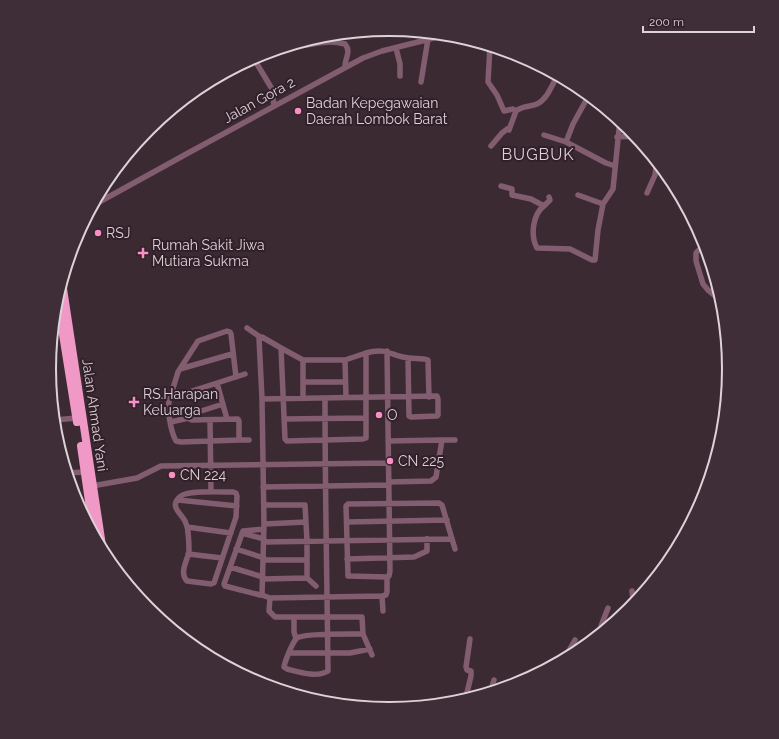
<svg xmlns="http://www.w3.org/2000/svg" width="779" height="739" font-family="Raleway,sans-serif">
<rect width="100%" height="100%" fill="#3c2a33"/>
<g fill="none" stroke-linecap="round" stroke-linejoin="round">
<path stroke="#825d6f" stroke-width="5.5" d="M304,41L306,45C321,43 330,40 345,44C352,52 344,59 345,68
M330,41V35
M490,46L488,82L497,95L504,111L513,109L516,111C522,106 530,107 537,104C548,99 552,84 558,75
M396,48L400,64V76
M254,59L272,89L274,106
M421,82L428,39
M509,130L516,111
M544,135L566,142L606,163L615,166
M617,137L636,136
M566,142L573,124L589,95
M491,146L502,133L510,127
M501,186L512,189V195L531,199L544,206C533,214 530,235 537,248L570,249L592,260H595L598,230L603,204L613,189L620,120
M647,193L655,175L657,161
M578,195L603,204
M92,206L190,152L363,58L382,51L446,35
M544,206L550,200L549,197
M706,246L699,250L696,253V261L703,284L708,290L724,303
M247,328L260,337
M366,353C386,347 391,356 409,358C416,359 422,358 428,360L429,397
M303,360H345
M180,369L232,354
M303,382H345
M217,383L245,374
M170,398L178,372L198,341L227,331L230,332L231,334L236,377
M303,398V360L281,348L285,439L287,441L363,439L366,438V353L345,360L346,397
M325,398C325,489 327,580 328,671C317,678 299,672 287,669L284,667C285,661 293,641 297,638C303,633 353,634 363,634L372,655
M262,399C320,398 379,397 437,396L438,399V415L437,416L411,417L409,416L408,358
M188,418L192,414L223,404
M284,419L366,418
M54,420L77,418
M210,420L211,492
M171,422L188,418L192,420L238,419L239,421V440L181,442L176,441C171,432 166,408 170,398L217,383L227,419
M239,440H249
M442,440H455
M388,441L442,440L436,477L431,481L389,482
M67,473L85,472
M92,486L137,478L161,466L388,463
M263,487L389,485
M233,492L236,493L237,496L236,517L214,583L211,584L187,581C179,573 187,561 189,552C189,546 189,540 188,533C188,530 187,525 185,521C181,513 168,506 181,496C188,490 223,492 233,492Z
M178,500L237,506
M264,505H305L307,541V578L316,586
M347,522L447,520
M264,524L306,522
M187,527L231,533
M264,529L243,531L224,584L225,586L260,595H262L270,598L382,596L386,595L387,592V577L389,576L390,571L387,351
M242,533L264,539
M264,542L451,539
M236,549L264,558
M188,554L222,558
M347,559L414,557L427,551V539
M264,560H307
M230,567L263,577
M387,577L348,576L346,506L348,504L439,503L442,505L455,549
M263,579L307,578
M632,591L634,605
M262,595L264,524L262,399L259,338L260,337H262L281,348
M382,596L383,611
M270,598L269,611L275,617H362L363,634
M294,618V632L296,639
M601,626L617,621
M602,634L601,626L608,608
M289,653H350L370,649
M563,661L575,640
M490,693L494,680
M465,701L471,676V671L467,670L466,667L470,639
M439,705L462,702"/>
<path stroke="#f199c6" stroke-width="8" d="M62,282L103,552
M59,301L62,328L77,422
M81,446L94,536"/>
</g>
<g fill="#fa8fc7" stroke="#312029" stroke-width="1.5">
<circle cx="298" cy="111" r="4"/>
<circle cx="98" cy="233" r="4"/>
<path d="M141 247h4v4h4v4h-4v4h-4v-4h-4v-4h4z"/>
<path d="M132 396h4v4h4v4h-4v4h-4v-4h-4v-4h4z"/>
<circle cx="379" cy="415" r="4"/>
<circle cx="390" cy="461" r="4"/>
<circle cx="172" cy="475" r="4"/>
</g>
<g text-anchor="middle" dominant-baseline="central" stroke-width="4" stroke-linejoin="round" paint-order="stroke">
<g font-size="14" fill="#ddd2d7" stroke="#312029">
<text transform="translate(259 100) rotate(-29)">Jalan Gora 2</text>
<text transform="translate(95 415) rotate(82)">Jalan Ahmad Yani</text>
</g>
<g font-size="14" fill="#ddd2d7" stroke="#312029" text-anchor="start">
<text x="306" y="103">Badan Kepegawaian<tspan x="306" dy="16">Daerah Lombok Barat</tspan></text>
<text x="106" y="233">RSJ</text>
<text x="152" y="245">Rumah Sakit Jiwa<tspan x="152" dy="16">Mutiara Sukma</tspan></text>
<text x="143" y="394">RS.Harapan<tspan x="143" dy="16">Keluarga</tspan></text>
<text x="387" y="415">O</text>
<text x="398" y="461">CN 225</text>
<text x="180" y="475">CN 224</text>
</g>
<g font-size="16" letter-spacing="1" fill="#ddd2d7" stroke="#312029">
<text x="538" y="154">BUGBUK</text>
</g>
</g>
<path d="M0 0H779V739H0ZM56 369a333 333 0 1 1 666 0a333 333 0 1 1-666 0Z" fill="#3f2e37" fill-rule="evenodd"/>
<path fill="none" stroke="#ddd2d7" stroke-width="2" d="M56 369a333 333 0 1 1 666 0a333 333 0 1 1-666 0Z"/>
<path d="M643 26v6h111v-6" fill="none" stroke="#ddd2d7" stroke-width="2"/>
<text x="649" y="26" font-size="12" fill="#ddd2d7" stroke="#312029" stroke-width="3" paint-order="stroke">200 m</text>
</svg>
